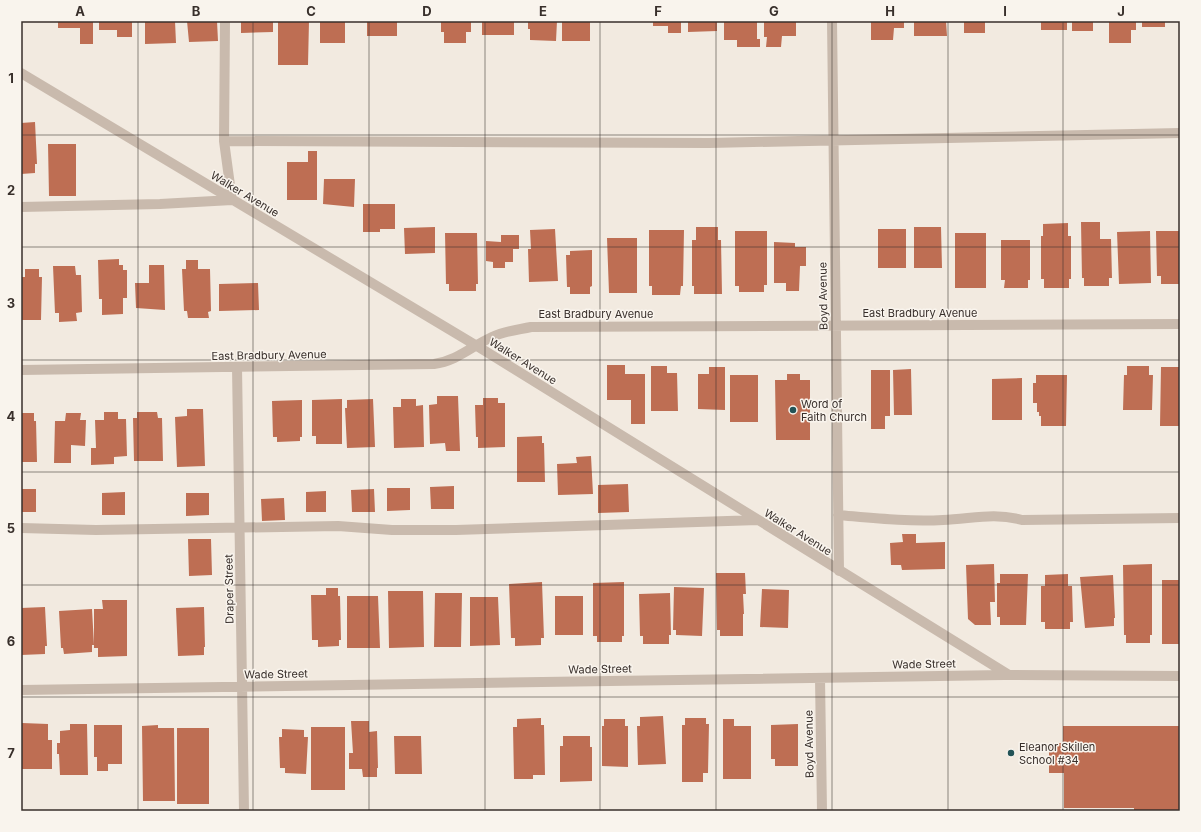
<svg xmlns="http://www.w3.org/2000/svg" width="1201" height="832" font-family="Inter,sans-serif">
<rect width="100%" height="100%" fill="#f2eae0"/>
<path fill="#be6e53" d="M58,21H93V44H80V28H58Z
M99,21H132V37H117V30H99Z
M145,21H175L176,43L145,44Z
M187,21H217L218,41L189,42Z
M241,21H273V32L241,33Z
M278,21H309L308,65H278Z
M320,21H345V43H320Z
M367,21H397V36H367Z
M441,21H471V32H466V43H444V32H441Z
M482,21H514V35H482Z
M528,21H557L556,41L530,40V29H528Z
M562,21H590V41H562Z
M653,21H681V33H668V26H653Z
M688,21H717V31L688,32Z
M724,21H757V39H760V47H737V40H724Z
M764,21H796V36H782L781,47H766L767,37H764Z
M871,21H904V28H894L893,40H871Z
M914,21H946L947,36H914Z
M964,21H985V33H964Z
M1041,21H1067V30H1041Z
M1072,21H1093V31H1072Z
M1109,21H1136V30H1131V43H1109Z
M1142,21H1165V27H1142Z
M35,122L37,164H35V173L21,174V123Z
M48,144H76V196H49Z
M308,151H317V200H287V162H308Z
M324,179H355L354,207L323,204Z
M363,204H395V229H380V232H363Z
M1081,222H1100V239H1111L1112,278H1109V286H1084V278H1082Z
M1068,223V236H1071V279H1069V288H1044V279H1041V236H1043V224Z
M435,227V253L405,254L404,228Z
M696,227H718V240H721L722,294H694V286H692V240H696Z
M914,227H941L942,268H914Z
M555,229L558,281L529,282L528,249H531L530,230Z
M878,229H906V268H878Z
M649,230H684L683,286H681L680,295H652V286H649Z
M735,231H767V285H764V292H739V286H735Z
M1150,231L1151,283L1119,284L1117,232Z
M1156,231H1180V284H1161V276H1157Z
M445,233H477L478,284H476V291H449V284H446Z
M955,233H986V288H955Z
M501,235H519V249H513V262H505V268H493V262L486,261V241L501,242Z
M607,238H637V293H609Z
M1001,240H1030V280H1028V288H1004L1005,280H1001Z
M774,242L795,243V247H806V266H800L799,291H786V283H774Z
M592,250V286L590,287V294H570V287H567L566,255H570V251Z
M119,259V265H123V270H127V298H123V314L102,315V299H99L98,260Z
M186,260H198V269H210L211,311L208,312L209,318H188L187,311H184L182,269H186Z
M149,265H164L165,310L136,308L135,283H149Z
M53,266H75L76,275H81L82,312L76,313L77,321L59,322V313H55Z
M25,269H39V277H42L41,320H22L21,277H25Z
M258,283L259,310L219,311V284Z
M607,365H625V374H645V424H631V400H607Z
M651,366H667V373H677L678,411H651Z
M1127,366H1149V375H1153L1152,410H1123L1124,375H1127Z
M709,367H725V410L698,409V374H709Z
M1161,367H1180V426H1160Z
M911,369L912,415H894L893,370Z
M871,370H890V416H885V429H871Z
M787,374H800V380H810V440H776L775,380H787Z
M730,375H758V422H730Z
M1036,375H1067L1066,426H1041V416H1039V412H1037V403H1033V383H1036Z
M1022,378V420H992V379Z
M437,396H458L460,451H446L445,443L430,444L429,405L437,404Z
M483,398H498V403H505V447L478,448V437H476L475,405H483Z
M342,399V444H316V436H312V400Z
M373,399L375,447L347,448L345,408H347V400Z
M401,399H416V406L423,405L424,447L394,448L393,407H401Z
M302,400V437H300V441L277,442V437H273L272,401Z
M187,409H203L205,466L177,467L175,417L187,416Z
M104,412H118V419H126L127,456L114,457V464L91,465V448H96L95,420H104Z
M137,412H157L158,418H162L163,461H134L133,418H137Z
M21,413H34V421H36L37,462H21Z
M66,413H81L80,420H86L85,446L71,445V463H54L55,421H65Z
M542,436V443H544L545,482H517V437Z
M591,456L593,494L558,495L557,464L577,463L576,457Z
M628,484L629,512L598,513V485Z
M454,486V509H431L430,487Z
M387,488H410V510L387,511Z
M21,489H36V512H21Z
M374,489L375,512H352L351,490Z
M326,491V512H306V492Z
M125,492V515H102V493Z
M186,493H209V515L186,516Z
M284,498L285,520L262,521L261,499Z
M902,534H916V543L945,542V569L902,570L901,565H891L890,543L903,542Z
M188,539H211L212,575L189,576Z
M994,564L995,602H990L991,625H975L968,619L966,565Z
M1152,564V635H1150V643H1126V635H1124L1123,565Z
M716,573H745L746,594H743L744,614H743V636H720V630H717Z
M1000,574H1028L1026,625H1000V617H997V583H1000Z
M1068,574V586H1072L1073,622H1070V629H1045V622H1041V586H1045V575Z
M1113,575L1115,618H1114V626L1085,628L1080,577Z
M1162,580H1180V644H1162Z
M542,582L544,638H541V645L515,646V638H511L509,584Z
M624,582V636H622V642H597V636H593V583Z
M674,587L704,588L702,636L676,635V630H673Z
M326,588H338V596H340L341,640H339V646L318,647V640H312L311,595H326Z
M762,589L789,590L788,628L760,627Z
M388,591H423L424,647L389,648Z
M435,593H462L461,647H434Z
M670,593L671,635H669V644H643V636H640L639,594Z
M347,596H378L380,648H347Z
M555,596H583V635H555Z
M470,597H498L500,645L470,646Z
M102,600H127V656L98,657V648H94V609H103Z
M45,607L47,646H45V654L21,655V608Z
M204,607L205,647H204V655L178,656L176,608Z
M92,609L94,645H92V652L64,654L63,648H61L59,611Z
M663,716L666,764L638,765L637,726H640V717Z
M541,718V725H544L545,775H533V779H514L513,727H517V719Z
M685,718H706V724H709L708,773H703V782H682V725H685Z
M604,719H625V726H628V767L602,766V726H604Z
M723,719H734V726H751V779H723Z
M351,721H369V732L377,731L378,768H377V777H363L362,769H349V753H353Z
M22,723L48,724V740H52V769H22Z
M70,724H87L88,775H60L59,754H57V743H60V731L70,730Z
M798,724V766H775V759H771V725Z
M94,725H122V764H108V771H97V757H94Z
M158,725V728H174L175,801H143L142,726Z
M1063,726H1180V811H1134V808H1064V773H1049V743H1063Z
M311,727H345V790H311Z
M177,728H209V804H177Z
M282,729L304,730V737H308L306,774L285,773V768H280L279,737H282Z
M394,736H421L422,774H395Z
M563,736H590V747H592V781L560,782V746H563Z"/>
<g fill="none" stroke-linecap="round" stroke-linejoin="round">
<path stroke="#c9baad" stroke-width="10" d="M832,21L839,571
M21,73L477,346L1009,675
M224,141L709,143L1180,133
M21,207L160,204L232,200L224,141L225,21
M237,367L244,811
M21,370L434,364C457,361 472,346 492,337C505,331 517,330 531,327L1180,324
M838,515C873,518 908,522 943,520C972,519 993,512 1022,520L1180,518
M21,528L96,530L338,526L392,530H456L758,520
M820,678L822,811
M21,690L1004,675L1180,676"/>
</g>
<path fill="none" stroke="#382f2b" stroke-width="1" stroke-opacity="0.55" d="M138,21V811M253,21V811M369,21V811M485,21V811M600,21V811M716,21V811M832,21V811M948,21V811M1063,21V811M21,135H1180M21,247H1180M21,360H1180M21,472H1180M21,585H1180M21,697H1180"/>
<g fill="#235357" stroke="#f9f4ed" stroke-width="1.5">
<circle cx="793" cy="410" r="4"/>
<circle cx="1011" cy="753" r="4"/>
</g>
<g text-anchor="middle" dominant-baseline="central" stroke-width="3" stroke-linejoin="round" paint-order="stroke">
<g font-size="11" fill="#382f2b" stroke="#f9f4ed">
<text transform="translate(245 194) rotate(31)">Walker Avenue</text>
<text transform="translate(823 296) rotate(-91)">Boyd Avenue</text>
<text x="920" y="313">East Bradbury Avenue</text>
<text x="596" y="314">East Bradbury Avenue</text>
<text transform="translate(269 355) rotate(-1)">East Bradbury Avenue</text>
<text transform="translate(523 361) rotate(32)">Walker Avenue</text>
<text transform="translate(798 532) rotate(32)">Walker Avenue</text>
<text transform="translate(229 589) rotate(-91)">Draper Street</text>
<text transform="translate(924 664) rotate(-1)">Wade Street</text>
<text transform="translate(600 669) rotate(-1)">Wade Street</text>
<text transform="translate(276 674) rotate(-1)">Wade Street</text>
<text transform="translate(809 744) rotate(-91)">Boyd Avenue</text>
</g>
<g font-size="11" fill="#382f2b" stroke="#f9f4ed" text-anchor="start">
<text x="801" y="404">Word of<tspan x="801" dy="13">Faith Church</tspan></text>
<text x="1019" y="747">Eleanor Skillen<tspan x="1019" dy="13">School #34</tspan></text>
</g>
</g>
<rect width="1201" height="832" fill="none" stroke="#f9f4ed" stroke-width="44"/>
<rect x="22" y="22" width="1157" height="788" fill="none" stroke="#382f2b" stroke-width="1.5"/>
<g font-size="13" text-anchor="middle" font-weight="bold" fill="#382f2b">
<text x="80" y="16">A</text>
<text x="196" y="16">B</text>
<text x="311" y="16">C</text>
<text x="427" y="16">D</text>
<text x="543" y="16">E</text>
<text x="658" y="16">F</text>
<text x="774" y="16">G</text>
<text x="890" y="16">H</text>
<text x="1005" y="16">I</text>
<text x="1121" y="16">J</text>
<text x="11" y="83">1</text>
<text x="11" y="195">2</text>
<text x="11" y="308">3</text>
<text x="11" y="421">4</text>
<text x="11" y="533">5</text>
<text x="11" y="646">6</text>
<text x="11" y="758">7</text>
</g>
</svg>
